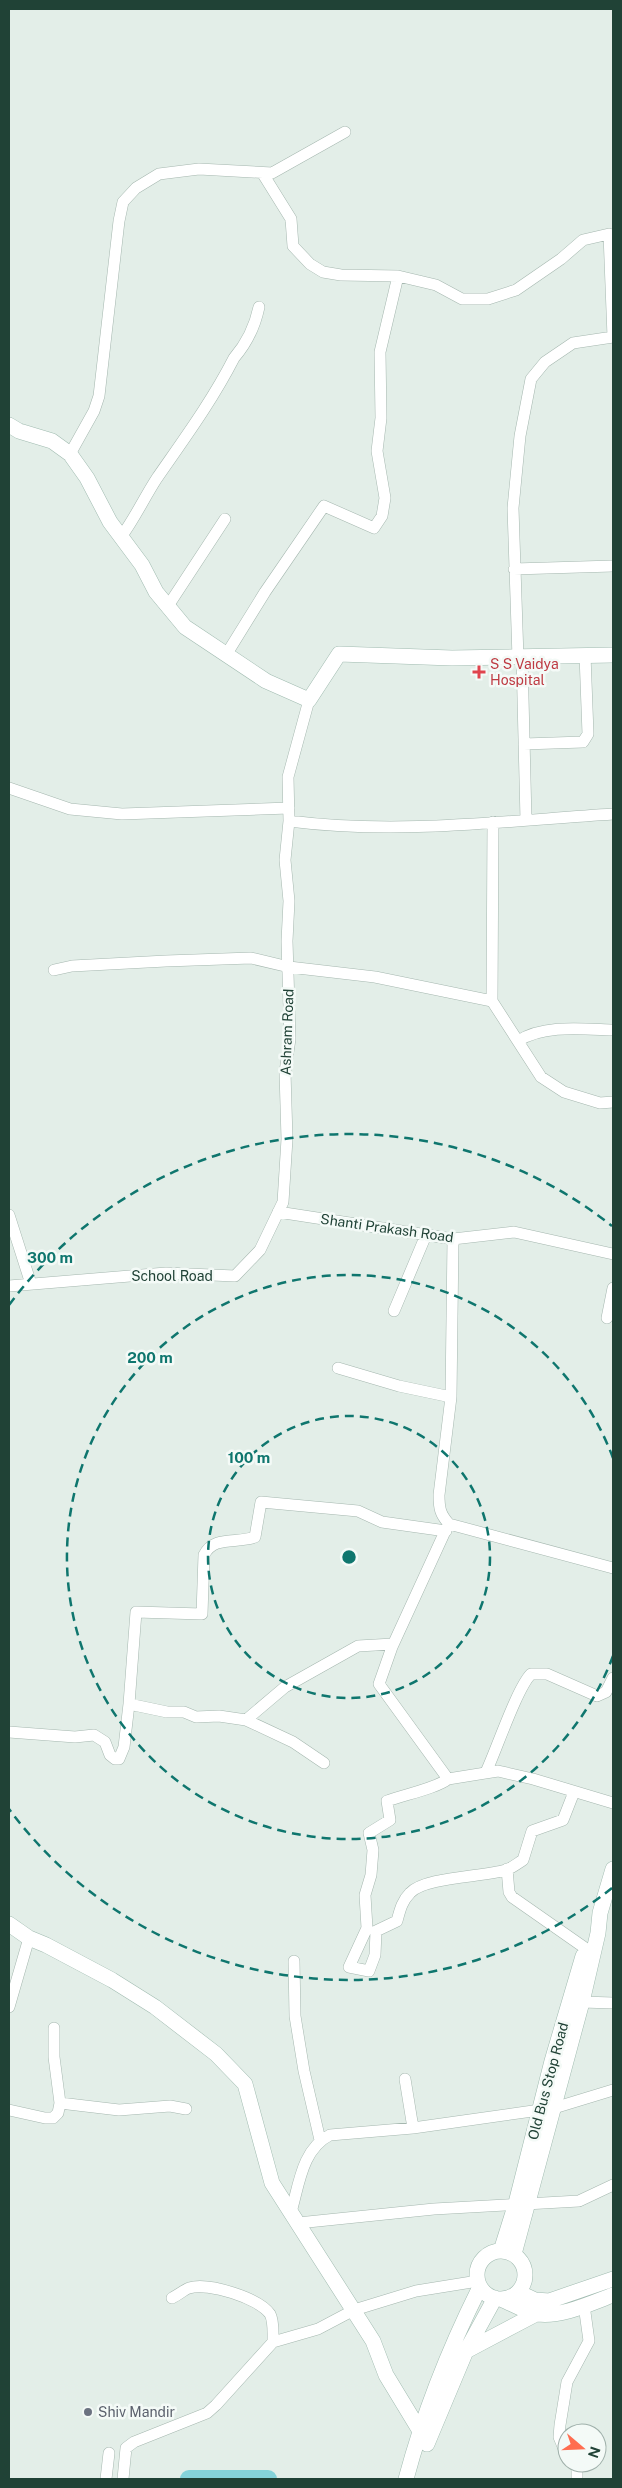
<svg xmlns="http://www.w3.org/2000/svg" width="622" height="2488" font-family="'Public Sans',sans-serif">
<rect width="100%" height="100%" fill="#e3eee8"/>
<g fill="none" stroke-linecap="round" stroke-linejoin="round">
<path stroke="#85d3d9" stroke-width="18" d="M189,2479H268"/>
<defs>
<path id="street" d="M263,174L291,219L293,246L310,264L323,272L341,275L398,276L436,285L462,299H488L516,290L561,259L583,240L609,234L613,337
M70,454L94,411L99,396L119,221L123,202L136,188L159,174L199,169L272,173L345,132
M121,537C135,518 144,498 157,478C184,439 212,401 234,358C247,343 255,326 259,307
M514,569L613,566
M168,606L225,519
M226,655L265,592L324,506L374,528L382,516L385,498L377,451L381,418L380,352L398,276
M522,657L526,820
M518,658L513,508L520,436L531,379L545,362L573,343L613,337
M524,744L583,742L588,734L585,655
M9,788L70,809L122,814L289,808
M289,821C398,835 504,821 613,814
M493,822L492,1001L541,1077L564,1092L600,1103L613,1102
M54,970L72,966L166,961L251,958L289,967L375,977L492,1001
M518,1041C544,1024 584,1029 613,1030
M278,1212L453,1239L514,1232L613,1254
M9,1215L31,1284
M453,1239L451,1397L439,1495C439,1508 440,1514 449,1524L613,1568
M9,1286L166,1273L235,1276L260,1250L283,1202L287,1139L285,1072L290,1039L287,941L289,901L285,860L289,821L288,777L309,700
M394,1311L426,1235
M607,1318L613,1288
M338,1368L399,1386L451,1397
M448,1525L392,1647L379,1684L448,1779L498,1771L533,1779L613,1803
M129,1704L167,1712H184L196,1717L219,1716L246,1720L285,1687L358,1646L393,1644
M246,1720L293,1742L324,1763
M9,1732L75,1737L94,1735L105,1742L110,1755L115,1759H119L124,1747L129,1704L136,1612L202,1614L204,1555C214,1535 237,1544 255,1537L261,1502L358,1511L382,1522L446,1531
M486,1772C496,1751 517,1688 531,1674H547L597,1696L606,1692L613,1678
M448,1779C437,1788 403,1795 387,1801L390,1820L369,1833L373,1850L371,1875L365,1895L367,1928L349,1967L369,1971L375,1955L376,1931L397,1921C400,1910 402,1901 410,1893C424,1877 483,1877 506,1870C512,1868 518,1863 523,1860L532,1831L563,1820L574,1792
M507,1869L509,1892L512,1897L585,1948
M294,1961L295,2016L304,2071L320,2140
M582,2002L613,2003
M9,2007L29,1938
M405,2079L413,2128
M60,2103L119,2110L170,2106L186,2109
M9,2110L45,2118H53L58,2113L60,2103L54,2057V2028
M291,2212C299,2185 302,2149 330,2135L413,2128L554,2108L613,2090
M298,2223L434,2209L579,2201L613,2185
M172,2298C178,2295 184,2290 189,2288C208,2282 259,2298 270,2314C274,2321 273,2333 273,2342
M567,2456L559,2437L560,2425L567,2382L589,2341L584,2305
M573,2463L577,2468V2479
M106,2479L109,2453
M123,2479L126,2448L134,2442L207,2413L216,2405L273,2342L318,2329L354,2310L416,2291L478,2281"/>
<path id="secondary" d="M9,425L19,431L52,441L70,454L87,478L110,522L142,565L156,592L185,627L266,681L309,700L339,654L452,658L613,655
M9,1924L29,1938L46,1945L112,1980L155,2007L216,2054L245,2084L272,2183L373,2341L386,2375L420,2431L430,2435
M477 2275a24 24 0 1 1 48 0a24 24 0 1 1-48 0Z
M501,2251L516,2203L552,2061L583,1956
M514,2254L582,2002L598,1933L600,1913L613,1869
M518,2292L535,2300L549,2301L613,2279
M501,2299C513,2304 525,2312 538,2314C562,2317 591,2303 613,2295
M466,2351L536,2314
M427,2444L466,2351L495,2298
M406,2479C424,2412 449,2349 480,2287"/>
</defs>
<use href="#street" stroke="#a5b7af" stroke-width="12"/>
<use href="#secondary" stroke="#a0bbb0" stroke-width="16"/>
<use href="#street" stroke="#fff" stroke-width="11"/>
<use href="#secondary" stroke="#fff" stroke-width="15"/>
</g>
<g fill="none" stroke="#0f766e" stroke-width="2.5" stroke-dasharray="9 6">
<circle cx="349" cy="1557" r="141"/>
<path d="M613 1656A282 282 0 1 1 613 1458"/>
<path d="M612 1888A423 423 0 0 1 9 1809M9 1305A423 423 0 0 1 612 1226"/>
</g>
<path fill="#e0444e" stroke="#f4faf7" stroke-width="2" d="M476.5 664.5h5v5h5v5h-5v5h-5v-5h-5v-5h5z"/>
<circle fill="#6b7280" stroke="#f4faf7" stroke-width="2" cx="88" cy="2412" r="5"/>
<g text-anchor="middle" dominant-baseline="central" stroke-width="5" stroke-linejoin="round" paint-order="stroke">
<g font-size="14" fill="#be3a42" stroke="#f4faf7" text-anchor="start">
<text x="490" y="664">S S Vaidya<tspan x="490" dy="16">Hospital</tspan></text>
</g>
<g font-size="14" fill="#204236" stroke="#f4faf7">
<text transform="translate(287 1032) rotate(-88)">Ashram Road</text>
<text transform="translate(387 1228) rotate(8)">Shanti Prakash Road</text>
<text x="172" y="1276">School Road</text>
<text transform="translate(548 2081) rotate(-75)">Old Bus Stop Road</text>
</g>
<g font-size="14" fill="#5b616d" stroke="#f4faf7" text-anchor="start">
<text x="98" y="2412">Shiv Mandir</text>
</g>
</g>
<circle cx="349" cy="1557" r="8" fill="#0f766e" stroke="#f4faf7" stroke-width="2.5"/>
<g font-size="15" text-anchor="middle" font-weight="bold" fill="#0f766e" stroke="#f4faf7" stroke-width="5" stroke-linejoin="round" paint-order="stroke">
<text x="50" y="1263">300 m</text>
<text x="150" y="1363">200 m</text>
<text x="249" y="1463">100 m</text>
</g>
<rect width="622" height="2488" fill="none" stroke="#204236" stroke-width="20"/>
<g transform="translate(582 2448) rotate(109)"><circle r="24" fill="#f4faf7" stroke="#9fb0aa"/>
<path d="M0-4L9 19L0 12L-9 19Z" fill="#ff6d50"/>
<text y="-8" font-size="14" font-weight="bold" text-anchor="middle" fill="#204236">N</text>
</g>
</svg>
